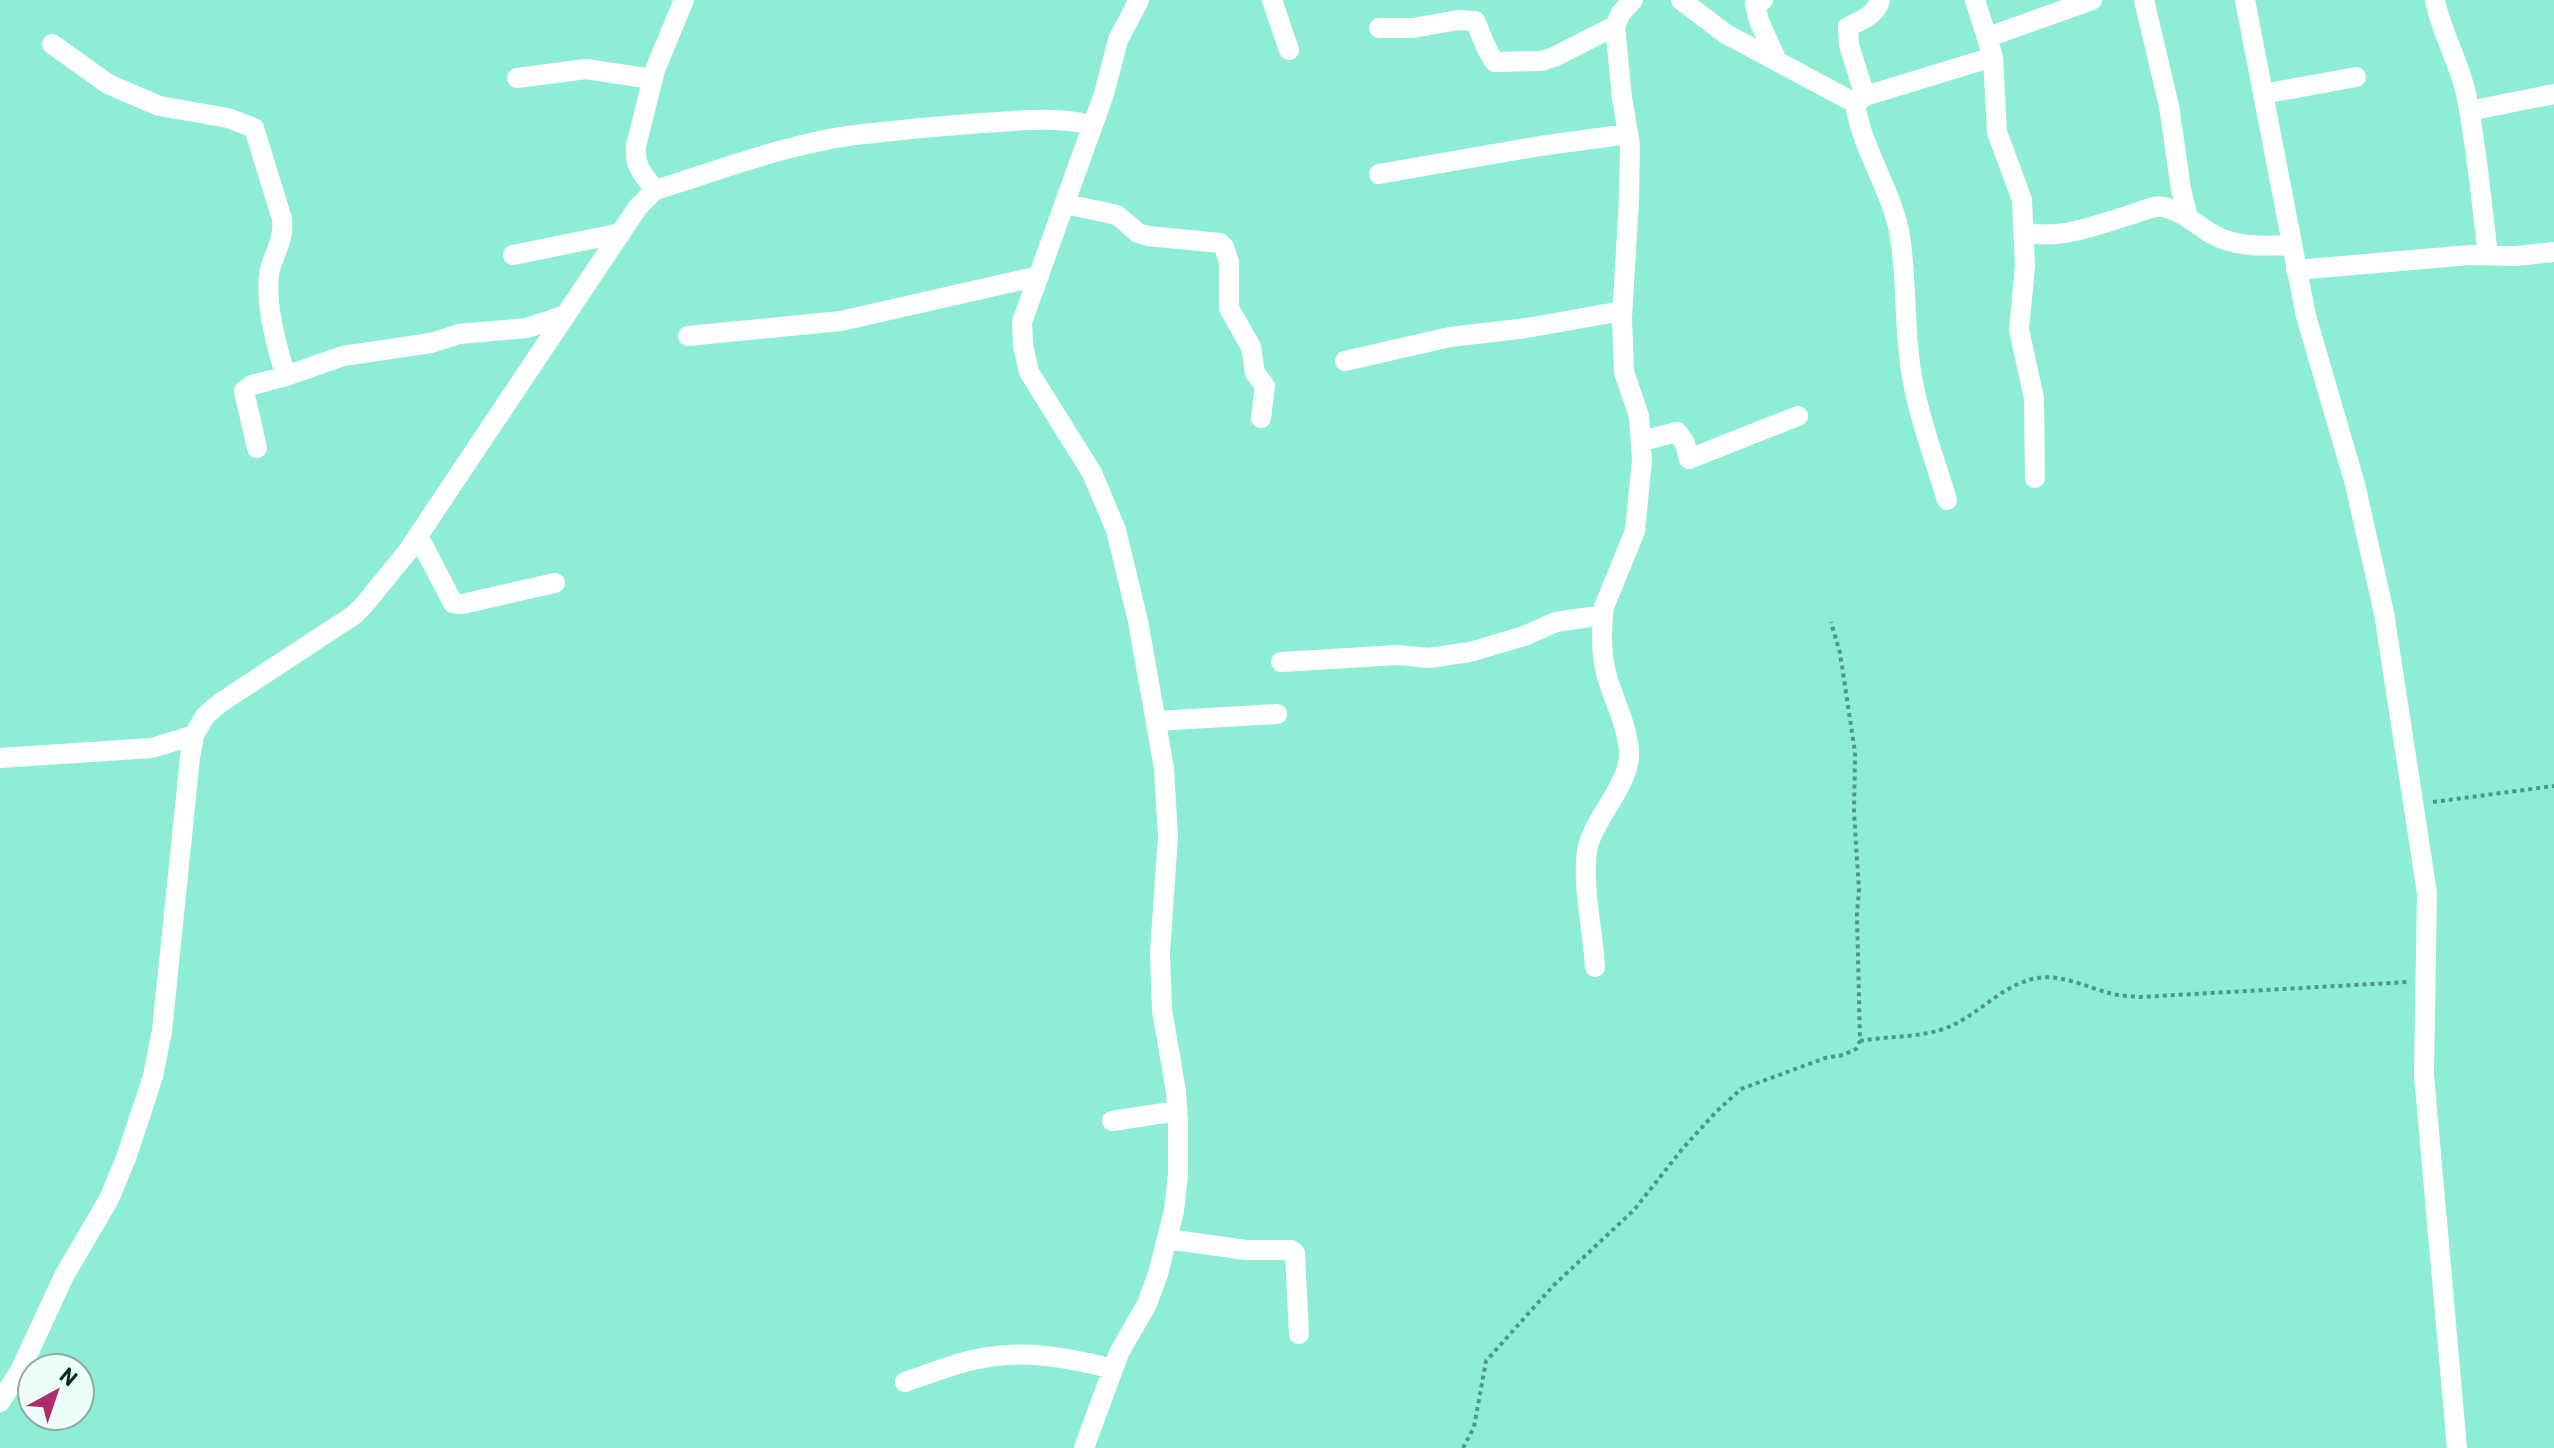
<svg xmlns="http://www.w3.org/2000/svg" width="2554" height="1448" font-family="Barlow,sans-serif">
<rect width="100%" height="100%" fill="#8eeed5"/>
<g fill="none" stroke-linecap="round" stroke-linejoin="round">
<path stroke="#4f9886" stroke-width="4" stroke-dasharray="4 4" stroke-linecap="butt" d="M2433,802L2554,786
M1860,1041C1891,1035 1928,1039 1957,1023C1984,1009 2005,984 2037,978C2061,974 2087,987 2109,993C2119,996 2130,996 2140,997L2408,982
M1463,1448L1474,1427L1486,1361L1553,1286L1634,1210L1683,1148L1717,1111L1741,1089L1825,1058L1843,1055L1856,1049L1860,1041L1857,915L1859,889L1854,813L1855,752L1840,653L1831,622"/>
<path stroke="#fff" stroke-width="20" d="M1272,0L1289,50
M1681,0L1726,34L1855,103
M1763,0L1755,4L1759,21L1777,61
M1975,0L1993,57L1997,132L2022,200L2025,266L2019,330L2034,398L2035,478
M2144,0L2169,106L2181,189L2188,218
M2245,0L2306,316L2355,484L2384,613L2427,893L2424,1075L2457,1448
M2435,0C2441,32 2459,61 2466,94C2477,146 2481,201 2488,254
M1379,28H1413L1458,20L1475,21C1482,35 1485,50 1495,62L1541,61L1554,57L1615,26
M1988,37L2092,0
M52,44L108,84L159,106L228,118L254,128L282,219C284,238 277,248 271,266C262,294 277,349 286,376L343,356L431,343L459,334L527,328L566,315
M517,78L586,69L652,79
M2263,94L2356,77
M1865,96L1849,45L1848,27C1861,20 1876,16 1880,0
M2469,111L2554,94
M1379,174L1540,146L1628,134
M655,190C643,175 634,165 636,146L655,70L684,0
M1066,204L1117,215L1138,233L1148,236L1220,243L1224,247L1229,262V308L1251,347L1255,373L1265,386L1261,418
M2024,232C2059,241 2100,224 2133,214C2143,211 2153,205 2163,207C2182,210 2196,225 2212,234C2236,248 2265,246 2291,245
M513,255L621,233
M2296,270L2470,255L2516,256L2554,252
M688,336L841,321L1039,276
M1345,361L1450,337L1527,328L1622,311
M1642,441L1677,432L1685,443L1689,459L1798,416
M257,448L244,391L252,385L286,376
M1947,500C1934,457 1918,415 1911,371C1904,326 1907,281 1900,236C1892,190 1861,148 1855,103L1865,96L1993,57
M418,536L453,603L462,604L555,583
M1281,662L1398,655L1429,658L1470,652L1524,636L1556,622L1603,615
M1156,721L1277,714
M0,758L152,748L194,735
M1595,967C1593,932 1582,883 1587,851C1593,817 1632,784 1629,750C1627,726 1615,702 1608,680C1601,657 1601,630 1604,607L1635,531L1642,460L1639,416L1624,372L1622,318L1629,200L1630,145L1622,98L1615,26L1621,13L1633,0
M1112,1121L1177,1111
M1167,1239L1246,1250H1291L1295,1253L1299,1334
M905,1382C932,1373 960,1361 989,1357C1029,1350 1074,1359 1113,1369
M0,1402L20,1371L64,1276L109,1199L126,1158L144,1104L153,1076L162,1031L190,758L194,735L205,716L220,703L354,615L364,605L408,551L446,494L638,207L655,190C720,170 787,144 855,135C897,130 939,126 982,123C1019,121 1055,116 1091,125
M1084,1448L1119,1353L1147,1304L1158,1274L1174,1211L1178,1174V1123L1176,1091L1162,1010L1160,952L1168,837L1164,768L1138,621L1116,530L1092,473L1029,372L1023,345L1022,322L1104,94L1118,40L1139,0"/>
</g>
<g transform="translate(56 1392) rotate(40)"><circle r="38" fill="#edfef9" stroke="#8faba4" stroke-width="2"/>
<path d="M0-6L14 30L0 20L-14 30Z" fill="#b12a6e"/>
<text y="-12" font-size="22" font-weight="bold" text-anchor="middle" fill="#012e24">N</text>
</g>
</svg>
